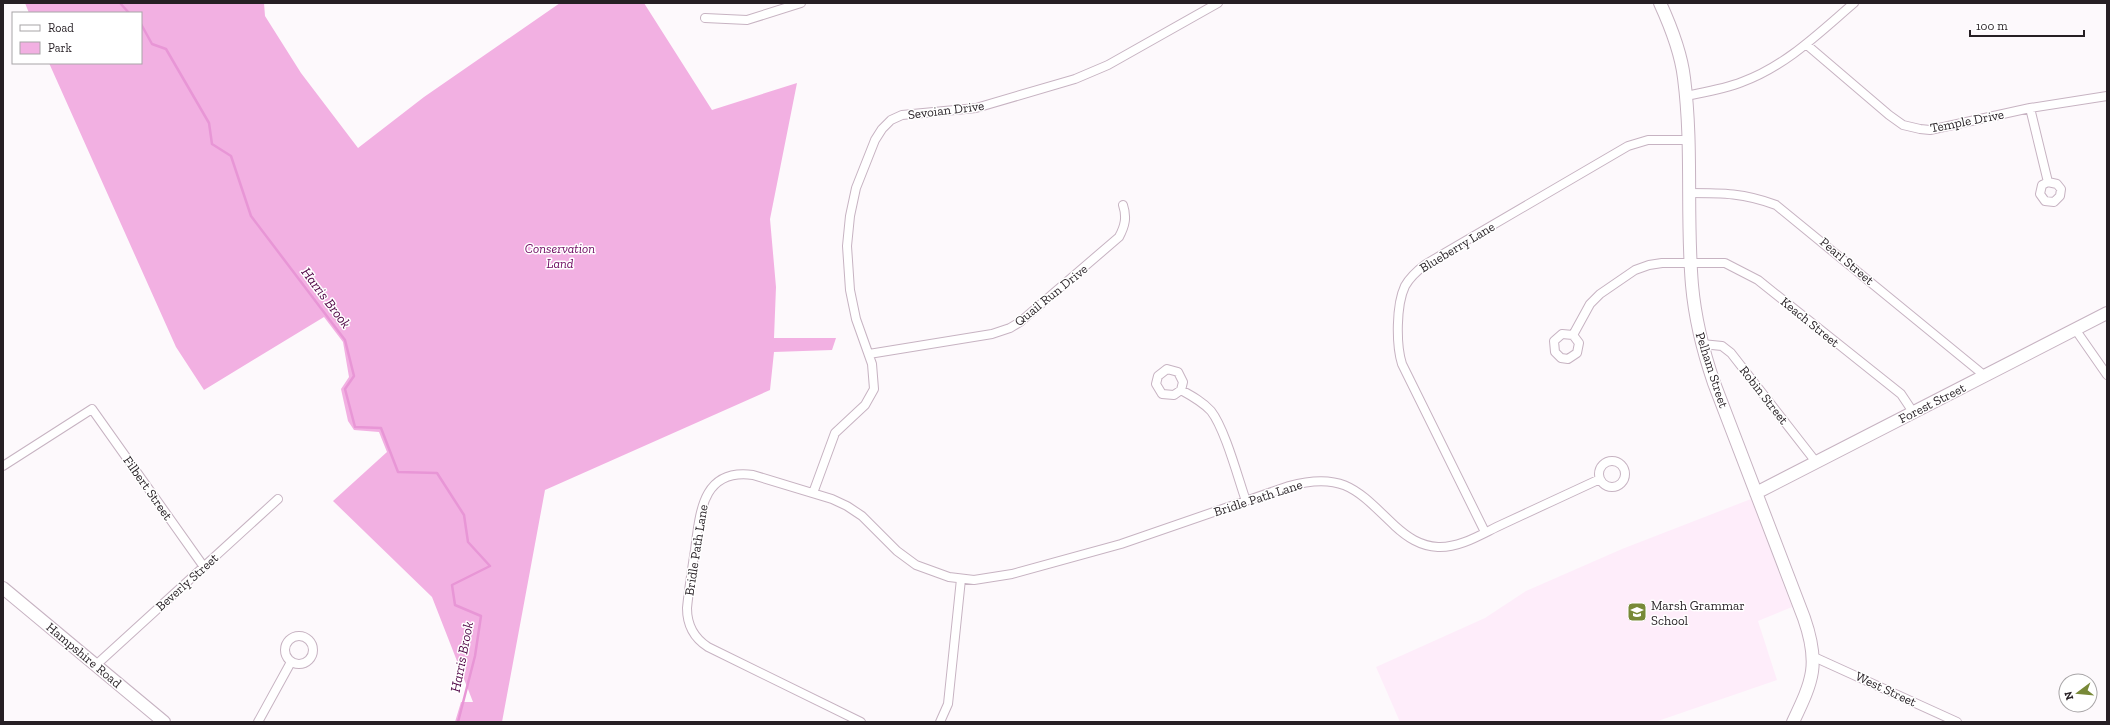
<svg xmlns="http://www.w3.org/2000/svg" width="2110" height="725" font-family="'Zilla Slab',serif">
<rect width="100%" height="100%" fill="#fdf9fc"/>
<path fill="#feedfa" d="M1751,499L1792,607L1758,621L1777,680L1655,722H1400L1376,667L1485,618L1526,591L1622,549Z"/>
<path fill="#f2b0e2" d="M25,3H264L265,16L301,73L358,148L424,97L560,3H644L712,110L797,83L770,219L776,287L774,338H836L832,350L774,352L770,390L545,490L502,722H455L461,702H473L432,597L333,501L387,452L379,432L354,430L348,421L341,389L349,377L343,342L324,317L204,390L176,347L49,63H141V13H29Z"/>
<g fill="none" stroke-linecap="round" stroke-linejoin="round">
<path stroke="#e896d6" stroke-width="2.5" d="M120,3L129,13
M141,24L152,44L166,49L209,123L212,144L231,156L251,216L345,340L354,376L345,389L355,427L381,428L398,472L437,473L464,515L468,542L490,566L452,585L455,605L481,616L475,656L458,722"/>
<defs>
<path id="street" d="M705,18L747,20L801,3
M1807,45L1889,115L1903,125L1920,129L1930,130L2030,108L2107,96
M1686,96C1705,92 1724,89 1742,82C1786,66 1820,32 1854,3
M2030,108L2048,182L2042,185L2040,194L2045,201L2054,202L2060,196L2061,189L2057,184L2048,182
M1689,193C1723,193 1744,193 1776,205L1985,376
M2075,329L2107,375
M1573,335L1562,334L1554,341L1555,352L1561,358L1568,359L1577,353L1579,343L1573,335L1590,304L1600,294L1635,270L1649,265L1662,263H1725L1758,280L1901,394L1913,412
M1702,344L1722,346L1731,353L1816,462
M869,354L992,334L1010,328L1020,322L1119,237C1125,226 1127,217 1123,205
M1181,390L1183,382L1178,372L1167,369L1158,376L1156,384L1162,394L1174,395L1181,390C1192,396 1203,402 1211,411C1225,429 1238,478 1246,501
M1599 474a13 13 0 1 1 26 0a13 13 0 1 1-26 0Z
M3,466L92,409L204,567
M813,493L835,433L865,405L874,389L872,364L856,319L850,290L847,246L850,216L856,188L875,140L882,129L891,120L902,115L976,108L1075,79L1108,65L1218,3
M1485,532L1402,364C1396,345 1396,305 1405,286C1410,277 1418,270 1426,264L1628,146L1648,140H1688
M285 650a14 14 0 1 1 28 0a14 14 0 1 1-28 0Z
M1814,657L1957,722
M96,665L278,499
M258,722L291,662
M861,722L708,647C694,638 687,625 687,608C689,588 692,569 695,550C700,513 702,468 753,475L832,499L847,506L862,516L897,551L916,565L949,577L974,580L1012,574L1121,544L1289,486C1344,471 1358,491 1395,526C1407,537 1420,546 1438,547C1461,548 1483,533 1503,524C1535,509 1568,494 1600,479
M940,722L948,704L961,579"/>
<path id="secondary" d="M1660,3C1671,27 1681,52 1684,78C1693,147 1686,216 1692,285C1695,319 1703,351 1714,383L1804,618C1820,664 1813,680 1793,722
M1756,493L2107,313
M3,588L164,722"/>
</defs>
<use href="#street" stroke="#c7b3c2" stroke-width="10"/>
<use href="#secondary" stroke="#c7b3c2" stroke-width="14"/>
<use href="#street" stroke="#fff" stroke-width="8"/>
<use href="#secondary" stroke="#fff" stroke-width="12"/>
</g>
<defs>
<symbol id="school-square" viewBox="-11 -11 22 22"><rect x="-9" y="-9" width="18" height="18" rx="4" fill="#788938" stroke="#fff"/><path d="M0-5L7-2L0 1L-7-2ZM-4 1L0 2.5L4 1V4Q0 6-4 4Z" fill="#fff"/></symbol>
</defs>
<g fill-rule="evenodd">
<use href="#school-square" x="1626" y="601" width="22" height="22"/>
</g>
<g text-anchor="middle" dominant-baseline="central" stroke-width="3" stroke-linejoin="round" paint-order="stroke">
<g font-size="13" fill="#261f24" stroke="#fff">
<text transform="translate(946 110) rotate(-7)">Sevoian Drive</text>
<text transform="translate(1967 121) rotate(-11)">Temple Drive</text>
<text transform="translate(1457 247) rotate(-31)">Blueberry Lane</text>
<text transform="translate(1847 261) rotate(40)">Pearl Street</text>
<text transform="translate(1051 295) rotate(-39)">Quail Run Drive</text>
<text transform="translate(1810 322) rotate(39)">Keach Street</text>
<text transform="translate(1712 370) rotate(72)">Pelham Street</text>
<text transform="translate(1764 395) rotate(52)">Robin Street</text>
<text transform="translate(1932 403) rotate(-27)">Forest Street</text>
<text transform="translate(148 488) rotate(55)">Filbert Street</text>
<text transform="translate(1258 498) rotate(-18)">Bridle Path Lane</text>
<text transform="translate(696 550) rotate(-81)">Bridle Path Lane</text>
<text transform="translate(187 582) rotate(-42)">Beverly Street</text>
<text transform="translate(84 655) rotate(40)">Hampshire Road</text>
<text transform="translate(1886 689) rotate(25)">West Street</text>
</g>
<g font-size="13" font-style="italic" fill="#6c075f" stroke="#fff">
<text x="560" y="248">Conservation<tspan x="560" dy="15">Land</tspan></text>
</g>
<g font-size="13" fill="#261f24" stroke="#fff" text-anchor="start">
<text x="1651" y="605">Marsh Grammar<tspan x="1651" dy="15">School</tspan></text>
</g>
<g font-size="14" font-style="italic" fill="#500646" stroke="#fff">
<text transform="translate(326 298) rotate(53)">Harris Brook</text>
<text transform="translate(462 657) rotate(-79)">Harris Brook</text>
</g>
</g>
<rect width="2110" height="725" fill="none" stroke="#261f24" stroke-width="8"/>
<rect x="12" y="12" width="130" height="52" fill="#ffffff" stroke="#a8a5a7"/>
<rect x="20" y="25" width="20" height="6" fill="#ffffff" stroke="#a8a5a7"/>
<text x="48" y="32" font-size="12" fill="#261f24">Road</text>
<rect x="20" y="42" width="20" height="12" fill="#f2b0e2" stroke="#a8a5a7"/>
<text x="48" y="52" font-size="12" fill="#261f24">Park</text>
<g transform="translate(2078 693) rotate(254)"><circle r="19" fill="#ffffff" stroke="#a8a5a7"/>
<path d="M0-3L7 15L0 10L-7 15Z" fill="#788938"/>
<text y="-6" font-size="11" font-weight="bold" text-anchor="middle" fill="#261f24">N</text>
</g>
<path d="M1970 30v6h114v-6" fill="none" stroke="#261f24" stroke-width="2"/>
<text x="1976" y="30" font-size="12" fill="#261f24" stroke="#ffffff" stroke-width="3" paint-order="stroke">100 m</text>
</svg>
